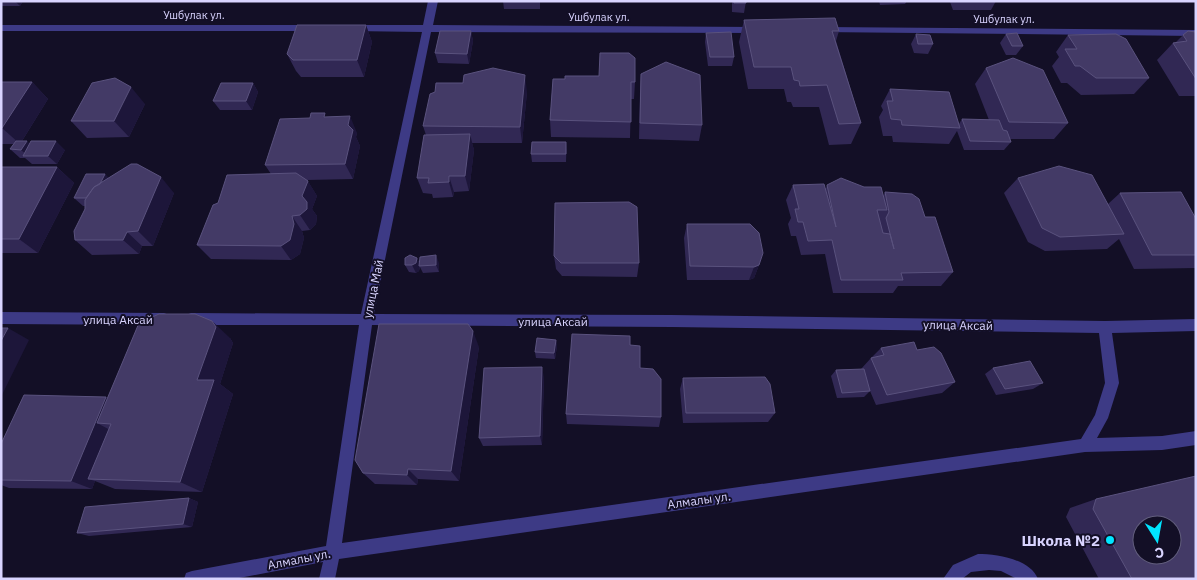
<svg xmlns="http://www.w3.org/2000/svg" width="1197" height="580" font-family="'IBM Plex Sans',sans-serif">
<rect width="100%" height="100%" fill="#130f26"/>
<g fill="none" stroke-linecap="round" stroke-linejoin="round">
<path fill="#3d3a85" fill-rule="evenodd" d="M428,1H438L433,25L758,27L763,30L758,33L431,32L374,314L672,315L1105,321L1196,319V331L1112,333L1119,383L1108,418L1097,438L1162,436L1196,431V445L1162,450L1085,452L339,559L335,579H319L323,562L234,579H184L186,573L192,571L326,546L359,325H191L186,323L185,319L186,315L191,313L361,314L422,32L351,31L346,28L351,25H423ZM372,325L672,327L1099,333L1105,383L1095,415L1081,439L342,543Z
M1,25H311L316,28L311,31H1Z
M823,27L1196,30V36L820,32L818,30Z
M1,312L164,313L169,315L170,319L169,323L164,325L1,324Z
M978,554C997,554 1030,559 1038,579H1017L1001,571L989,570L971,572L962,579H943L953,565Z"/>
</g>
<path fill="#312854" d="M1,1H23L20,6H1Z
M503,1H540V9H504Z
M732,1H746L744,13L732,12Z
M879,1H907L905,4L880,5Z
M939,1H996L991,10H953L950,2Z
M744,20L839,31L836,41L861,123L851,144L829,145L819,107H793L791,102H787L784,89H748L739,42Z
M366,25L372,42L364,77H301L296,71L287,54Z
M471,31L473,41L469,64L438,63L435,53Z
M1196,32V96H1179L1157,60L1173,43L1176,42L1183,35Z
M706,33L734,57L732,66H708L705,42Z
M916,34L933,44L928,54L914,53L911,44Z
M1006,34L1023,46L1016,55H1006L1000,43Z
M1068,35L1149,78L1134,94L1081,95L1067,83H1061L1052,66L1059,57L1056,52Z
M986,68L1068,123L1054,139H1010L1011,142L1004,150H964L957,131L949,144L893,142L892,136H883L879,117L883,110L881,106L890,89L959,124L962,119L989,120L975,84Z
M641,74L702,125L699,141L639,139L640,91Z
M553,79L635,82L634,99H631L630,138L551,137L550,120Z
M1,82H32L48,99L22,141L29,144L65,150L57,164H32L25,158H20L10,149L14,144H1Z
M253,83L258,92L252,110H220L213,101Z
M527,92L522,143H472L474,150L469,191L454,192L453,197L433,198L432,194L423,193L417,178L426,135L423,126Z
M145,104L129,137L87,138L71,121Z
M327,117L357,133L356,137L360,146L353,179L307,180L317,196L312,209L317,216L316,224L310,230L302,231L304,238L300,254L291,260L211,259L197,245L218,203L271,174L265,165L310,118Z
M566,142V162H532L531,154Z
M1,167H57L74,183L38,253H1Z
M109,178L174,193L153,246H142L139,254L92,255L75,240L85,209V206H83L74,198Z
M1018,178L1108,204L1120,193L1196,219V268L1134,269L1119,239L1107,249L1045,251L1028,242L1004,193Z
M793,185L826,188L827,185L883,196L885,192L925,217L953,272L941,286H898L893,293H833L825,254L801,255L796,236H791L788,224L791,218L786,200Z
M687,224L759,265L754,278L749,280H687L684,238Z
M554,256L639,263L637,277L562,276L556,269Z
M417,258L420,264L439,263V272L423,273L420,267L419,271L416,273L409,272L405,265Z
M230,338L233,343L220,384L233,394L202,492L115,489L95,481L92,489L9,488L1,485V444L106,397L108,398Z
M556,340L557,346L555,359L536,358L535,352Z
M630,345L661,417L659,427L567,424L566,414Z
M479,347L459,481L418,479L417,485L375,484L363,473Z
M881,348L917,350L955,382L942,393L876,405L870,391L864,397L837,398L831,376L836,370L861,369L871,358Z
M993,368L1043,383L1033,389L996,395L985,374Z
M544,378L542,445L483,446L479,438Z
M683,378L775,413L768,422L683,423L680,389Z
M189,498L198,502L192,527L89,536L77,533Z
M1096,499L1196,579H1099L1066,517L1070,508Z"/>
<path fill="#1d163a" d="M15,1H23L20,6Z
M366,25L372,42L364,77L357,60Z
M471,31L473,41L469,64L467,54Z
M525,75L527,92L522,143L520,127Z
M32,82L48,99L20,144L2,128Z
M253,83L258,92L252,110L246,101Z
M131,87L145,104L129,137L114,121Z
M350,116L357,133L356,137L360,146L353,179L345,164L348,125Z
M470,134L474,150L469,191L465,176Z
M27,141L36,150L28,156L21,150Z
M56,141L65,150L57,164L48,156Z
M566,142L567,151L566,162Z
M57,167L74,183L38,253L19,239Z
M105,174L113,182L93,198Z
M449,176L454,192L453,197L449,182Z
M161,177L174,193L153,246L138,231Z
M308,181L317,196L312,209L317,216L316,224L310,230L300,215L302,196Z
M292,216L302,231L304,238L300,254L291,260L281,246Z
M127,232L142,246L139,254L123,240Z
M436,255L439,263V272L436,265Z
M417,258L420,265L419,271L416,273L412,265Z
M759,265L754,278L749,280L754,267Z
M212,321L230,338L233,343L220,384L233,394L202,492L180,482L197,380Z
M8,328L29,340L1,397V341Z
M473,331L479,347L459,481L451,471Z
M556,340L557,346L555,359L554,353Z
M542,367L544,378L542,445L540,436Z
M106,397L124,407L111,424L97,423L114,432L88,479L95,481L92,489L71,481Z
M408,469L418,479L417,485L407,475Z
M189,498L198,502L192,527L183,524Z"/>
<path fill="#433a66" stroke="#5a527e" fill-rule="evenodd" d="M734,1H746V3H734Z
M835,18L839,31H832L861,123L839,124L827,85L800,86L799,81L794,80L791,67H754L744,20Z
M297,25H366L357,60H293L287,54Z
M440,31H471L467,54L435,53Z
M1188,31L1196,32V79L1173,43L1187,41L1183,35Z
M731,32L734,57H710L706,33Z
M1017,33L1023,46H1012L1006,34Z
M916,34L930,35L933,44H918Z
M1116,34L1126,39L1149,78H1096L1080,66H1075L1065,49H1077L1068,35Z
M600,53H629L635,58V82H631V122L550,120L553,79H565V76H599Z
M1013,58L1043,70L1068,123L1009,122L986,68Z
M666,62L700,75L702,125L640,123L641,74Z
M493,68L525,75L520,127L423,126L430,94L435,92L436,83H463L464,75Z
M115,78L131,87L114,121H71L92,83Z
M1,82H32L2,128H1Z
M221,83H253L246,101H213Z
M890,89L949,92L960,128L902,125L901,120L891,119L887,101H893Z
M311,113H325L324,117L350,116L348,125L353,130L345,164L265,165L280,119L310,118Z
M962,119L999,120L1003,130L1007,131L1011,142L970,141Z
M470,134L465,176H449V182L428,183L429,178H417L424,135Z
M16,141H27L21,150L10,149Z
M31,141H56L48,156H23Z
M532,142H566V154H531Z
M131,164H137L161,177L138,231L127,232L123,240H75L74,231L85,209V200L94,187Z
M1059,166L1092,175L1124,234L1060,237L1042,228L1018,178Z
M1,167H57L19,239H1Z
M296,173L308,181L302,196L307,202V209L300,215L292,216L294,224L290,240L281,246L197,245L213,205L218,203L227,175Z
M86,174H105L100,184L94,187L86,198H74Z
M841,178L864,187H881L887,210H877L883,233L890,234L894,249L886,218L889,212L885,192L912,194L919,199L925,217H935L953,272L901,273L903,280H841L832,240L808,241L803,222H798L795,209H799L793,185L824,184L836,227L827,185Z
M1181,192L1196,219V255H1152L1120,193Z
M629,202L637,207L639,263H561L554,256L555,203Z
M687,224H750L759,233L763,253L759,265L754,267L690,266Z
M410,255L417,258L416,263L412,265H405V258Z
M436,255V265L419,266L420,257Z
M159,314H195L212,321L216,327L197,380H214L180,482L88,479L111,424L97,423L139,323Z
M379,324H468L473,331L451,471L408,469L407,475L363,473L355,460Z
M1,328H8L1,341Z
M572,334L630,336V345L640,346V368L653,369L661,379V417L566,414Z
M537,338L556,340L554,353L535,352Z
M914,342L917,350L934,347L941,353L955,382L887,395L871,358L884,355L881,348Z
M1030,361L1043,383L1005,389L993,368Z
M542,367L540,436L479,438L484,368Z
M864,369L870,391L842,393L836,370Z
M765,377L770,384L775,413H686L683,378Z
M24,395L106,397L71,481L1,480V444Z
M1196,476V579H1132L1093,509L1096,499ZM1142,525H1172V555H1142Z
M189,498L183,524L77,533L85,507Z"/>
<circle fill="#00e5ff" stroke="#130f26" stroke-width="2" cx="1110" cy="540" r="5"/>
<g text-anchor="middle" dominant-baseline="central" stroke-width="4" stroke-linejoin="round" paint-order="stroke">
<g font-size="11" fill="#d9d4ff" stroke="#130f26">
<text x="194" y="15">Ушбулак ул.</text>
<text x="599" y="17">Ушбулак ул.</text>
<text x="1004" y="19">Ушбулак ул.</text>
</g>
<g font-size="12" fill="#d9d4ff" stroke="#130f26">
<text transform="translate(373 289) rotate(-78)">улица Май</text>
<text x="118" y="319">улица Аксай</text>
<text x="553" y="321">улица Аксай</text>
<text transform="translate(958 325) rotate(1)">улица Аксай</text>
<text transform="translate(699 500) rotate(-8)">Алмалы ул.</text>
<text transform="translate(299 559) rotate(-11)">Алмалы ул.</text>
</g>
<g font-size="15" font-weight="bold" fill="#d9d4ff" stroke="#130f26" text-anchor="end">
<text x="1100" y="540">Школа №2</text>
</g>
</g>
<rect width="1197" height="580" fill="none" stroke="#d9d4ff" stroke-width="5"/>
<g transform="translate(1157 540) rotate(169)"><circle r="24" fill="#130f26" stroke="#625e7d"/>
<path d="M0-4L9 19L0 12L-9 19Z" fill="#00e5ff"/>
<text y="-8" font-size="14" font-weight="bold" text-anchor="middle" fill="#d9d4ff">С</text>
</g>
</svg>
